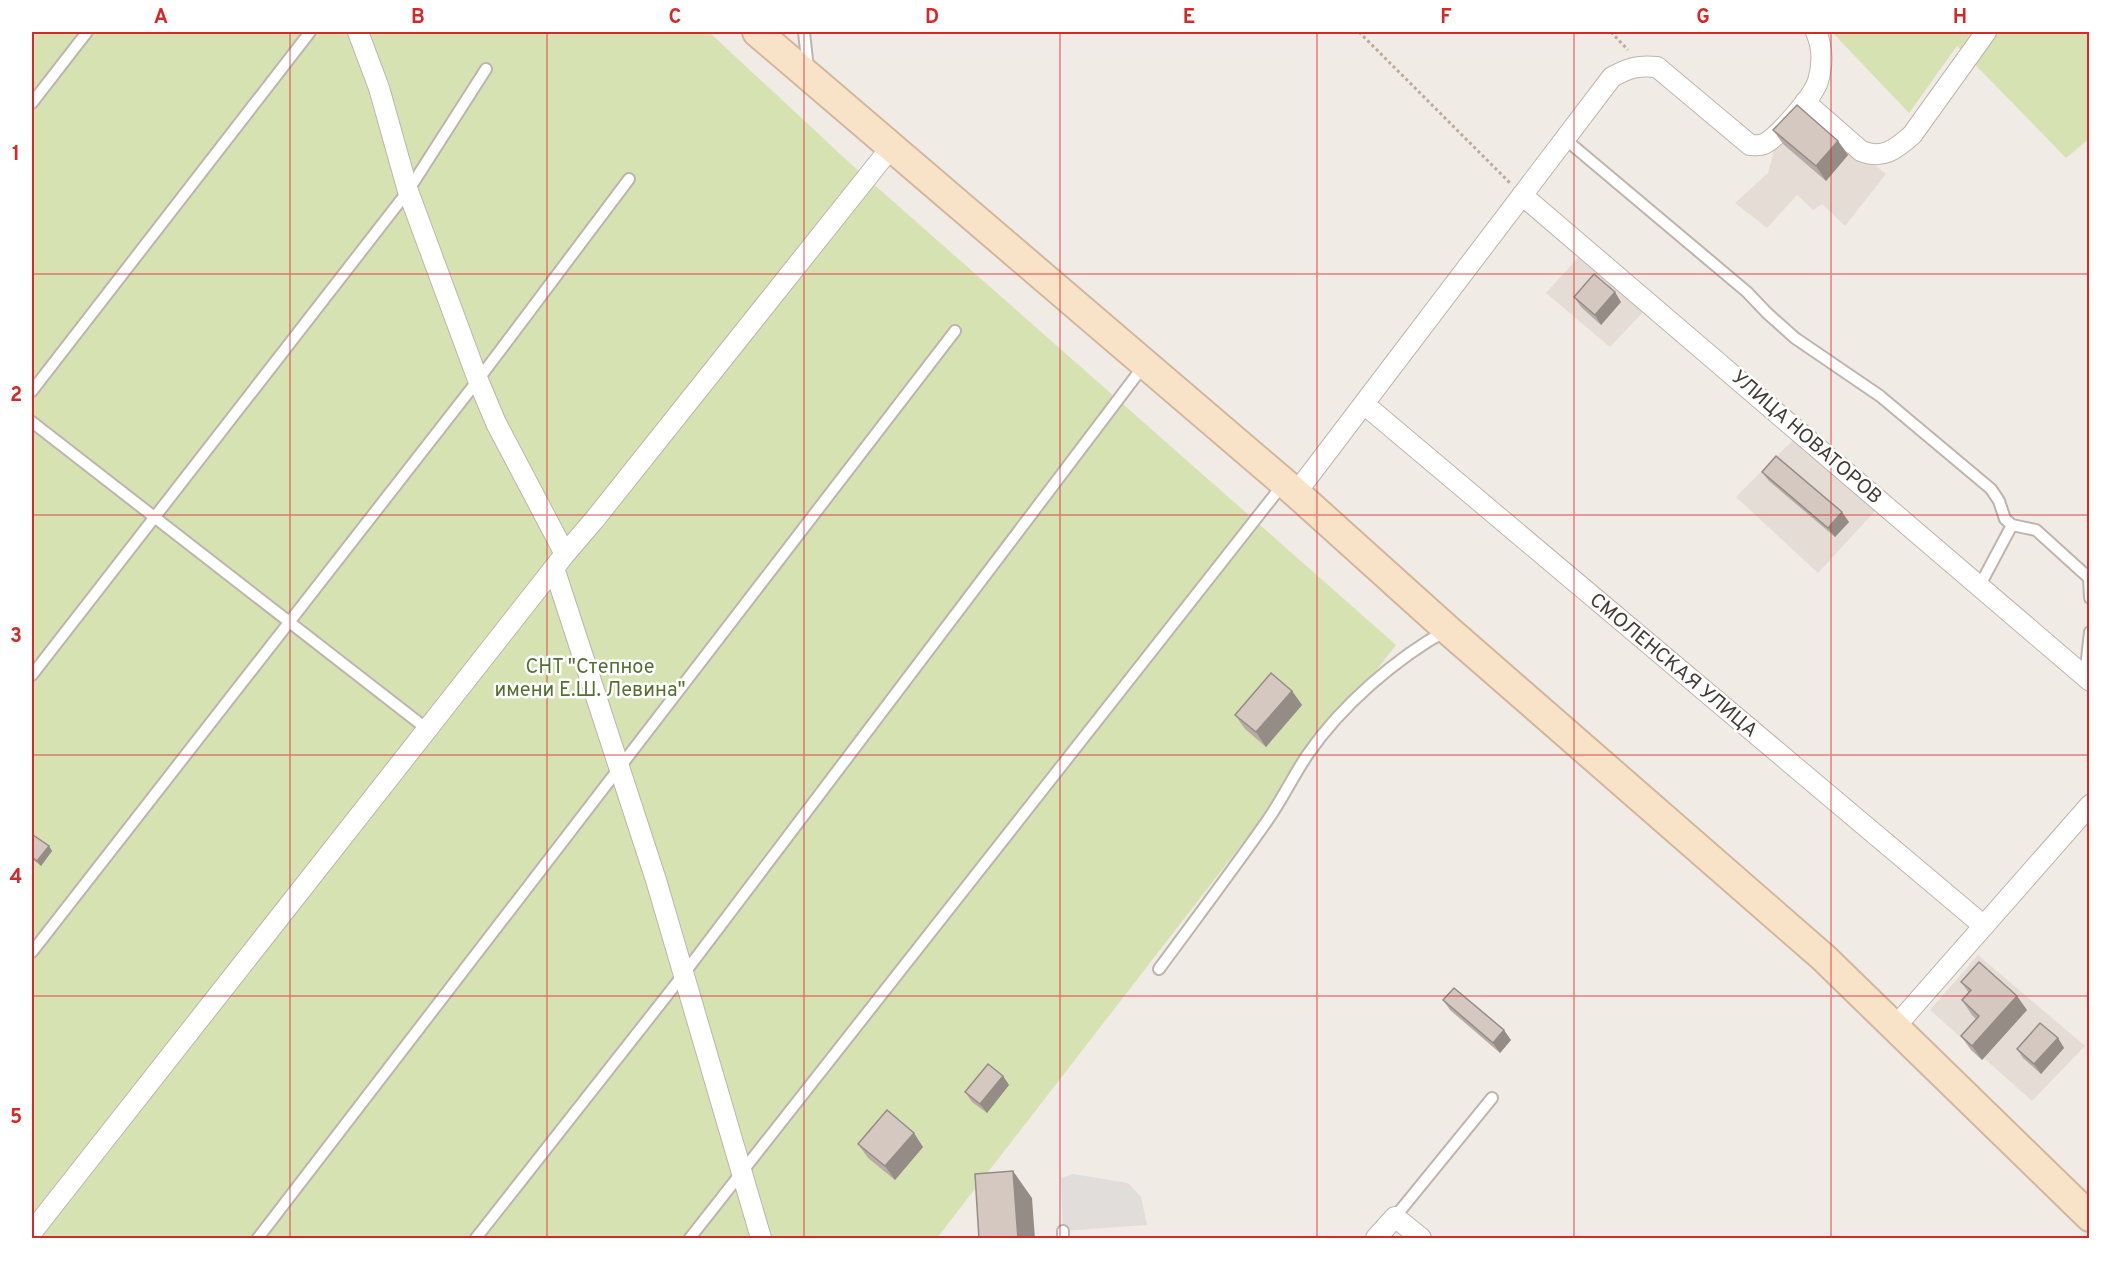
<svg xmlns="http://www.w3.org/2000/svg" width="2121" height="1270" font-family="Overpass,sans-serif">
<rect width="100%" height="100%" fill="#f1ebe6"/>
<path fill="#e5dcd5" d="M1806,109L1886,174L1845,226L1822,204L1813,210L1797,195L1767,228L1735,203L1768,173L1777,139Z
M1583,252L1647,308L1610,347L1546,293Z
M1796,437L1878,508L1818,573L1736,497Z
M1978,955L2085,1046L2032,1101L1930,1010Z"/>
<path fill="#d7e2b2" d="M32,32H709L853,166L1396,645L937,1238H32Z
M1832,32H2089V139L2066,158L1957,46L1909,113Z"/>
<path fill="#e0dddb" d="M1073,1174L1128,1183L1141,1197L1147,1225L1063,1231L1061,1178Z"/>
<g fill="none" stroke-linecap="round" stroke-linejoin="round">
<defs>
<path id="lane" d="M804,32L808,69
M32,103L87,32
M1565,139L1747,292L1767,313L1795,338L1880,396L1991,489L1999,501L2005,519L2012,525L2036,530L2089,578L2090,598
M32,391L310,32
M32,422L427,729
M1979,587L2012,525
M32,675L408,191L486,69
M2085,677L2090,632
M32,952L478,380L629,179
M1159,969C1195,920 1232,871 1267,821C1282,800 1293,776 1308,754C1341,706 1396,658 1447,630
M1395,1217L1492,1098
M1063,1231V1238
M258,1238L955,331
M476,1238L683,975L1145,364
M690,1238L1284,483"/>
<path id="street" d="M358,32L379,88L408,191L478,380L496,423L565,554
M1805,102L1861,151C1883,160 1896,149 1912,135L1986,32
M1522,195L2090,681
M1364,404L1984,926
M1296,493L1612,77C1629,68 1637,65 1657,67L1750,145C1756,145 1759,146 1764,144C1778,137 1813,97 1818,81C1823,64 1823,48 1816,32
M554,568L656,880L761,1238
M1895,1027L2090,805
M32,1232L565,554L595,519L892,146
M1376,1238L1395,1217L1421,1238"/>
<path id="secondary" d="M757,32L1296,493L1448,630L1824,958L2090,1217"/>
</defs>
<use href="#lane" stroke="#bfb4ad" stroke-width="14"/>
<use href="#street" stroke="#bfb4ad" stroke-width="22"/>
<use href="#secondary" stroke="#d0b79c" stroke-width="32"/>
<path stroke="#bcaa9c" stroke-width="3" stroke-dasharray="3 3" stroke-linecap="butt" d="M1359,32L1510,183
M1611,32L1628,50"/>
<use href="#lane" stroke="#fff" stroke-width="10"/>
<use href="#street" stroke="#fff" stroke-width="20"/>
<use href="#secondary" stroke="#f9e3c8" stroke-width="28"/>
</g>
<path fill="#b7aca5" d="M1773,130L1838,141L1848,155L1826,181L1783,144Z
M1574,297L1621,302L1601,325L1581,307Z
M1762,472L1849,522L1835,537L1769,481Z
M1292,691L1302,705L1266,747L1245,729L1235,715Z
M32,837L49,846L52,851L41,866L32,859Z
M1961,982L2027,1010L1982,1060L1971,1050L1961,1036L1976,1019L1972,1015L1962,1000L1969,993Z
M1443,1000L1511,1040L1500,1053L1450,1010Z
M2058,1038L2064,1048L2041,1074L2023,1058L2017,1049Z
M1003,1076L1009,1085L987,1113L972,1102L965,1092Z
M858,1144L923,1147L895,1180L868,1158Z"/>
<path fill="#958c86" d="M1838,141L1848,155L1826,181L1816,166Z
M1615,292L1621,302L1601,325L1595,315Z
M1842,512L1849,522L1835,537L1828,528Z
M1292,691L1302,705L1266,747L1256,732Z
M49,846L52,851L41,866L37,861Z
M2017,996L2027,1010L1982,1060L1972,1046Z
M1504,1030L1511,1040L1500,1053L1493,1043Z
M2058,1038L2064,1048L2041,1074L2034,1064Z
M1003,1076L1009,1085L987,1113L980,1104Z
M914,1133L923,1147L895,1180L885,1166Z
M1013,1171L1032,1198L1035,1239H1018Z"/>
<path fill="#d5c8c0" stroke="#958c86" stroke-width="1.5" d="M1797,105L1838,141L1816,166L1773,130Z
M1594,274L1615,292L1595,315L1574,297Z
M1776,456L1842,512L1828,528L1762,472Z
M1271,673L1292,691L1256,732L1235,715Z
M33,835L49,846L37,861L32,857V837Z
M1979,962L2017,996L1972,1046L1961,1036L1979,1016L1962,1000L1971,990L1961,982Z
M1454,988L1504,1030L1493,1043L1443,1000Z
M2040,1023L2058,1038L2034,1064L2017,1049Z
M988,1064L1003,1076L980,1104L965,1092Z
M887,1110L914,1133L885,1166L858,1144Z
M1013,1171L1018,1239H979L975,1174Z"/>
<path fill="none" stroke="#d62828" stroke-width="1.5" stroke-opacity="0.55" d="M290,32V1238M547,32V1238M804,32V1238M1060,32V1238M1317,32V1238M1574,32V1238M1831,32V1238M32,274H2090M32,515H2090M32,755H2090M32,996H2090"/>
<g text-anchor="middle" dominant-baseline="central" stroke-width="5" stroke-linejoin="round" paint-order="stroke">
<g font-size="20" fill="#433b36" stroke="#fff">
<text transform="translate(1806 438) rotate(41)">УЛИЦА НОВАТОРОВ</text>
<text transform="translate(1673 666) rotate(40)">СМОЛЕНСКАЯ УЛИЦА</text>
</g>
<g font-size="20" fill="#556f2f" stroke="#fff">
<text x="590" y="668">СНТ "Степное<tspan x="590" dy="23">имени Е.Ш. Левина"</tspan></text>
</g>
</g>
<rect width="2121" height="1270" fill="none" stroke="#ffffff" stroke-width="66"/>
<rect x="33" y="33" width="2055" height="1204" fill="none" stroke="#d62828" stroke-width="2"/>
<g font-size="20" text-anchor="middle" font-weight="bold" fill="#d62828">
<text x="161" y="23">A</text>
<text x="418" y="23">B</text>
<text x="675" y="23">C</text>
<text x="932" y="23">D</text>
<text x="1189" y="23">E</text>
<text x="1446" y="23">F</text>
<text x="1703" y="23">G</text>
<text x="1960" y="23">H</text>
<text x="16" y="160">1</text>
<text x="16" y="401">2</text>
<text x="16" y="642">3</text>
<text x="16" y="883">4</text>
<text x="16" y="1123">5</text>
</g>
</svg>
